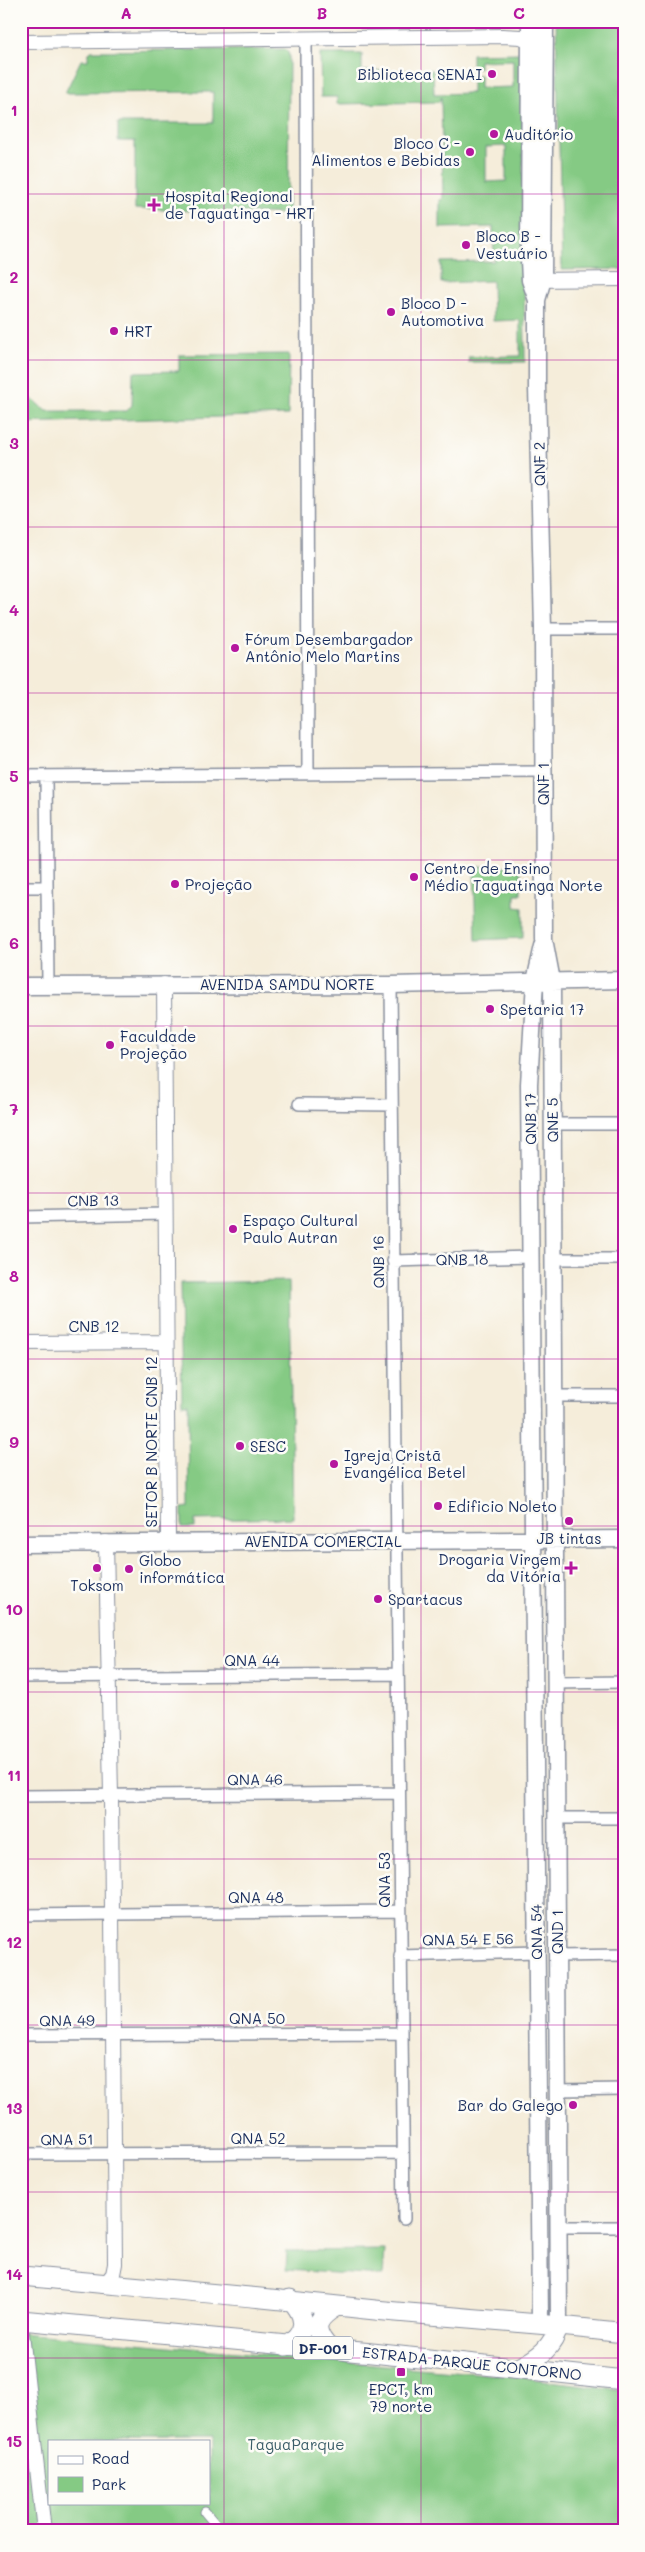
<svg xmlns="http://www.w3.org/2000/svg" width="645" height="2552" font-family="Mali,sans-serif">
<rect width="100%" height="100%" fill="#fdfcf7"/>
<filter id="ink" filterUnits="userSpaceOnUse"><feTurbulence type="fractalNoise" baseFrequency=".02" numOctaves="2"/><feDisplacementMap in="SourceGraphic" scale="10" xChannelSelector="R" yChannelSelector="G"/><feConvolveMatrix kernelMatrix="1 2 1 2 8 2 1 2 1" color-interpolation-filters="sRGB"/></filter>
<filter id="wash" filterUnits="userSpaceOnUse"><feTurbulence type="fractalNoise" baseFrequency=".0096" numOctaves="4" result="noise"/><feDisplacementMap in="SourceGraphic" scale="20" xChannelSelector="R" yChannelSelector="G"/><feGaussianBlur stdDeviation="1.12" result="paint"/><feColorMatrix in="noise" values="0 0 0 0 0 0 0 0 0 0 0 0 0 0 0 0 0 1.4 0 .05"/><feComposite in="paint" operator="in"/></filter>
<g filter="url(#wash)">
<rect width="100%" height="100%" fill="#f5edda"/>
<path fill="#85ca84" stroke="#507c71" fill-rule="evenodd" d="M556,21H624V269L562,270Z
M285,49L289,54L288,214L135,209V141H118V123H213V92L65,93L81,60H88V54L91,51Z
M522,53L525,362H468L469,357L520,356V320L493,321L492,281L441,283V262L494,261L493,227L440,228V200L443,199L441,97L439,102L337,104V97H321L320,54H362V71L433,70L434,94L472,93V75H480V88L513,87V60L479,61V68H472V54ZM506,146V181L486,182V147Z
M289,354L288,415L21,423V392L26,394L46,411H127L132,405L133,372L179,371V355Z
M474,867H521V894H515V907L523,908V938L476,940Z
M289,1281L293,1518L195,1520V1528H182V1509L189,1508L188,1404H182L180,1283Z
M385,2250L383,2276L286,2270L287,2251Z
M21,2333L509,2376L624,2390V2531H21ZM49,2441H209V2503H49Z"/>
</g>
<g filter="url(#ink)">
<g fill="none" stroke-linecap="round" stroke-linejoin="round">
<defs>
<path id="pedestrian" d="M205,2512L221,2531"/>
<path id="minor" d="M306,39L308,774
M543,629H624
M21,776L543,772
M46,776L48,986
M21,887H46
M391,985L404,2219
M299,1104L392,1105
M552,1124H624
M21,1217L165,1214
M552,1259H624
M393,1261L531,1257
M553,1396H624
M21,1677L397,1674
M555,1683L624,1682
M21,1796L399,1793
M556,1818H624
M21,1915L399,1911
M400,1956L536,1952
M557,1956L624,1955
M21,2035L402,2033
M558,2090L624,2089
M21,2154L402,2153
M559,2227H624"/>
<path id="tertiary" d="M21,42L502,36L521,37L530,41
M532,280L624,279
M164,984L168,1542
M21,1343L166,1342
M105,2284L113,2274L115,2264L111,1796L106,1542
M21,2325L44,2531"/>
<path id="secondary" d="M530,21L529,260L530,280L537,300
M545,21L543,279L537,300V387L543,629L544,939L552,981L559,2325
M21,986L391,985L624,980
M21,1544L624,1539
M540,2323L529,1084L535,981L543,946"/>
<path id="trunk" d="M21,2276C127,2286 232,2294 338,2306C433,2317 529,2321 624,2333
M21,2320L372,2353L624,2380
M286,2346C308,2333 307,2316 290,2299
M330,2349C311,2329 315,2319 337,2306
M519,2368C538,2358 553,2348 559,2325"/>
</defs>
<use href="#pedestrian" stroke="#888e9c" stroke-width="11"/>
<use href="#minor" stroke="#888e9c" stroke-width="14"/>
<use href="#tertiary" stroke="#888e9c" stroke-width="16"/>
<use href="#secondary" stroke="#888e9c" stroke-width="19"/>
<use href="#trunk" stroke="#888e9c" stroke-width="21"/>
<use href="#pedestrian" stroke="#fff" stroke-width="9"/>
<use href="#minor" stroke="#fff" stroke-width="11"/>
<use href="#tertiary" stroke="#fff" stroke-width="14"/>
<use href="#secondary" stroke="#fff" stroke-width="16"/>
<use href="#trunk" stroke="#fff" stroke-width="19"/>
</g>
</g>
<path fill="none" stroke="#b5179e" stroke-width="1" stroke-opacity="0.55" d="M224,21V2531M421,21V2531M21,194H624M21,360H624M21,527H624M21,693H624M21,860H624M21,1026H624M21,1193H624M21,1359H624M21,1526H624M21,1692H624M21,1859H624M21,2025H624M21,2192H624M21,2358H624"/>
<g fill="#b5179e" stroke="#fdfcf7" stroke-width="2">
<circle cx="492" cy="74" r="5"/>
<circle cx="494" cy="134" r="5"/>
<circle cx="470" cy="152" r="5"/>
<path d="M151.5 197.5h5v5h5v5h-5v5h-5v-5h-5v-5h5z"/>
<circle cx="466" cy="245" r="5"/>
<circle cx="391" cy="312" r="5"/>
<circle cx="114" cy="331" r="5"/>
<circle cx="235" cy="648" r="5"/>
<circle cx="414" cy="877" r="5"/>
<circle cx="175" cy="884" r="5"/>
<circle cx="490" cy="1009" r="5"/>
<circle cx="110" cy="1045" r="5"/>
<circle cx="233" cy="1229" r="5"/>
<circle cx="240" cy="1446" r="5"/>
<circle cx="334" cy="1464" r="5"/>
<circle cx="438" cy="1506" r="5"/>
<circle cx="569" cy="1521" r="5"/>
<circle cx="97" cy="1568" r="5"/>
<path d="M568.5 1560.5h5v5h5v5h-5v5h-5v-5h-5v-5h5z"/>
<circle cx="129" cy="1569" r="5"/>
<circle cx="378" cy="1599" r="5"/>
<circle cx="573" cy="2105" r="5"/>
<rect x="396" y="2367" width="10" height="10" rx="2.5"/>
</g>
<g text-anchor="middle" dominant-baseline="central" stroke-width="5" stroke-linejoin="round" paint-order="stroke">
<rect fill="#fdfcf7" stroke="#5f6c8c" stroke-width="1" x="293" y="2336.5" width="60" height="23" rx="4"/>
<g font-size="14" font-weight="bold" fill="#1b2f5e">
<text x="323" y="2348">DF-001</text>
</g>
<g font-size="15" fill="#1b2f5e" stroke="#fdfcf7" text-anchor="start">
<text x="482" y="74" text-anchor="end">Biblioteca SENAI</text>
<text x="504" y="134">Auditório</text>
<text x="460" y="143" text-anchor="end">Bloco C -<tspan x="460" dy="17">Alimentos e Bebidas</tspan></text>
<text x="165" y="196">Hospital Regional<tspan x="165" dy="17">de Taguatinga - HRT</tspan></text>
<text x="476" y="236">Bloco B -<tspan x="476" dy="17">Vestuário</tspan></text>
<text x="401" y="303">Bloco D -<tspan x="401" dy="17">Automotiva</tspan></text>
<text x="124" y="331">HRT</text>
<text x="245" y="639">Fórum Desembargador<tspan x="245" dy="17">Antônio Melo Martins</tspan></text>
<text x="424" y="868">Centro de Ensino<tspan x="424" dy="17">Médio Taguatinga Norte</tspan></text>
<text x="185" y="884">Projeção</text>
<text x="500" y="1009">Spetaria 17</text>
<text x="120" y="1036">Faculdade<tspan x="120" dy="17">Projeção</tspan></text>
<text x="243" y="1220">Espaço Cultural<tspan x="243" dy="17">Paulo Autran</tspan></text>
<text x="250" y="1446">SESC</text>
<text x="344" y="1455">Igreja Cristã<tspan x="344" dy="17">Evangélica Betel</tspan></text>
<text x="448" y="1506">Edificio Noleto</text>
<text x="569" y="1538" text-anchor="middle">JB tintas</text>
<text x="561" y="1559" text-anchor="end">Drogaria Virgem<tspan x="561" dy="17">da Vitória</tspan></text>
<text x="139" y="1560">Globo<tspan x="139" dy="17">informática</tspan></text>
<text x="97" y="1585" text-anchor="middle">Toksom</text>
<text x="388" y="1599">Spartacus</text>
<text x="563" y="2105" text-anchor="end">Bar do Galego</text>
<text x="401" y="2389" text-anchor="middle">EPCT, km<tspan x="401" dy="17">79 norte</tspan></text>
</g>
<g font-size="15" fill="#1b2f5e" stroke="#fdfcf7">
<text transform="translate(539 464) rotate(-91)">QNF 2</text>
<text transform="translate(543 784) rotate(-90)">QNF 1</text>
<text x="287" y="984">AVENIDA SAMDU NORTE</text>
<text transform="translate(530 1119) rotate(-91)">QNB 17</text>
<text transform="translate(552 1120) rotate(-91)">QNE 5</text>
<text transform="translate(93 1200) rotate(-1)">CNB 13</text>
<text transform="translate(462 1259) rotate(-1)">QNB 18</text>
<text transform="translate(378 1262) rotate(-91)">QNB 16</text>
<text x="94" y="1326">CNB 12</text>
<text transform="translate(151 1442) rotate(-90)">SETOR B NORTE CNB 12</text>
<text x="323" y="1541">AVENIDA COMERCIAL</text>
<text x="252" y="1660">QNA 44</text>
<text transform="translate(255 1779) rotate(-1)">QNA 46</text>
<text transform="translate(384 1880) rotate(-90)">QNA 53</text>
<text x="256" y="1897">QNA 48</text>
<text transform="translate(536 1932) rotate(-91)">QNA 54</text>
<text transform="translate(557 1932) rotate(-90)">QND 1</text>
<text transform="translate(468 1939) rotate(-1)">QNA 54 E 56</text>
<text x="257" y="2018">QNA 50</text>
<text transform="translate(67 2020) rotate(-1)">QNA 49</text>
<text x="258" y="2138">QNA 52</text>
<text transform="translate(67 2139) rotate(-1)">QNA 51</text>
<text transform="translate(472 2363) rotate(6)">ESTRADA PARQUE CONTORNO</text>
</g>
<g font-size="15" fill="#3b5e69" stroke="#fdfcf7">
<text x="296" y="2444">TaguaParque</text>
</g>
</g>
<rect width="645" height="2552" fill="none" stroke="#fdfcf7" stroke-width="55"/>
<rect x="48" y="2440" width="162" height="65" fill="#fdfcf7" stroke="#a3aaba"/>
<rect x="58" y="2456" width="25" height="8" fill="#ffffff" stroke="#a3aaba"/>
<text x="92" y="2464" font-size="15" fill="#1b2f5e">Road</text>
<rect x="58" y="2477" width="25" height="15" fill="#85ca84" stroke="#a3aaba"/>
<text x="92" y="2490" font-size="15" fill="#1b2f5e">Park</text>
<rect x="28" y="28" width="590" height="2496" fill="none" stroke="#b5179e" stroke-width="2"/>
<g font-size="16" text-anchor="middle" font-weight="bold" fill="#b5179e">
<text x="126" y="19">A</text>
<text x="322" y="19">B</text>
<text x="519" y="19">C</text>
<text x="14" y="116">1</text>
<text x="14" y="283">2</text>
<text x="14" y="449">3</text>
<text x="14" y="616">4</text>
<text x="14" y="782">5</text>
<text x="14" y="949">6</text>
<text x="14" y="1115">7</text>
<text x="14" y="1282">8</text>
<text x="14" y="1448">9</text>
<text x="14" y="1615">10</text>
<text x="14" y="1781">11</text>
<text x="14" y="1948">12</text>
<text x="14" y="2114">13</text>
<text x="14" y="2280">14</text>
<text x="14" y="2447">15</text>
</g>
</svg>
